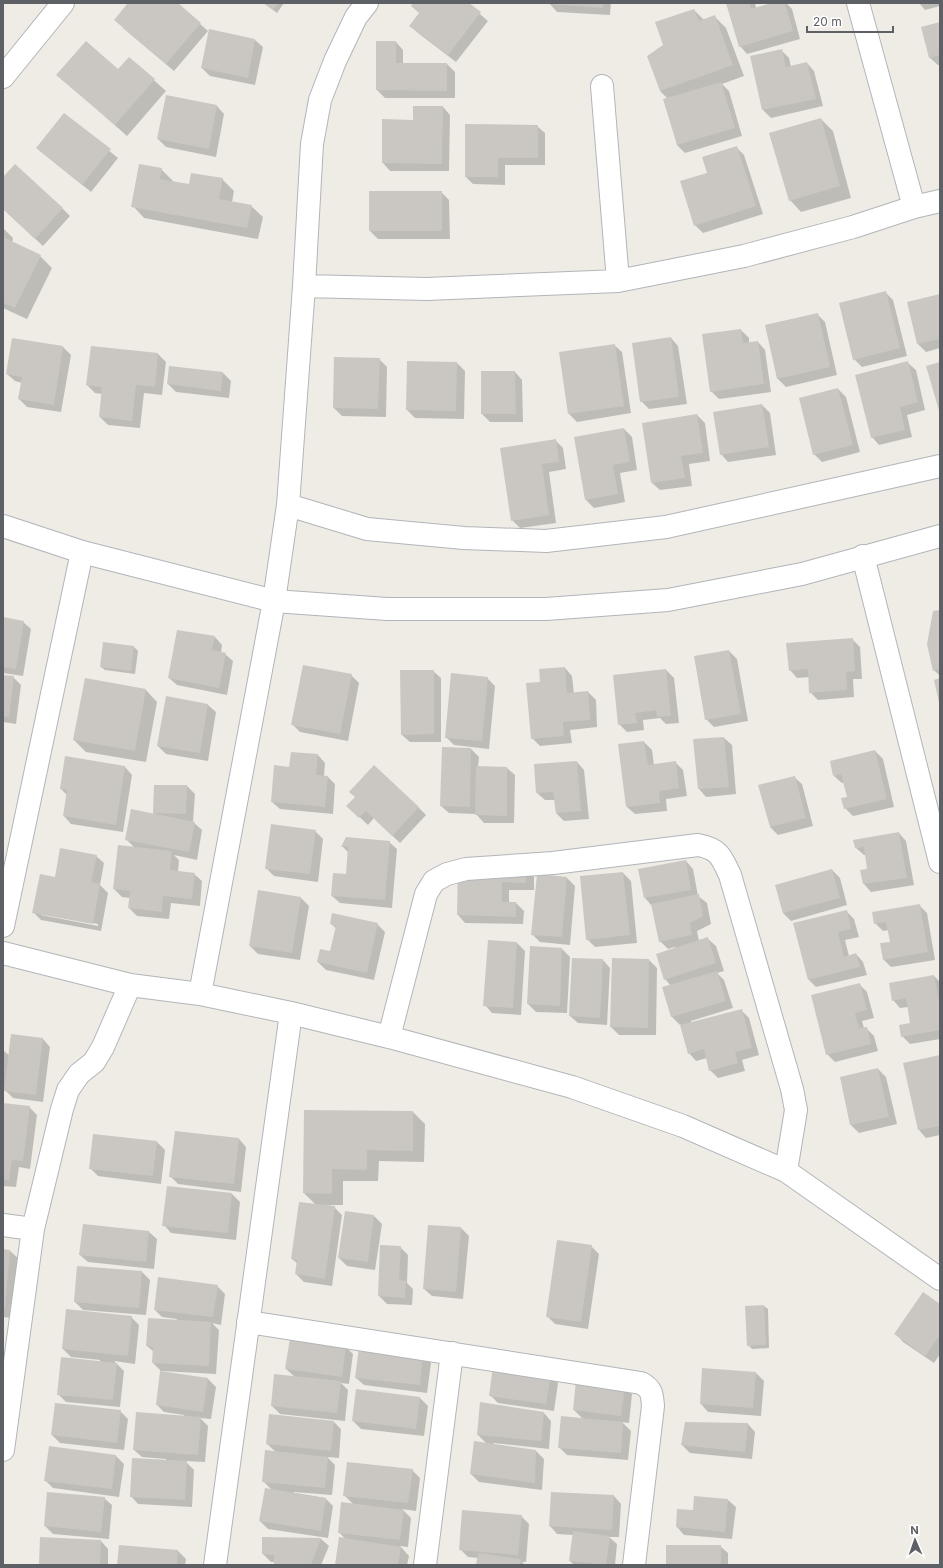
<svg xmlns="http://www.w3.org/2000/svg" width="943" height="1568" font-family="Inter,sans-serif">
<rect width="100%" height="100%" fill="#eeece5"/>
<path fill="#0003" fill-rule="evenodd" d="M130,3H176L208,31L174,71L123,28Z
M264,3H284L277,13Z
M415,3H467L488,21L456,62L418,33L411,26L420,14Z
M549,3H611L610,15L557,12Z
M727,3H755L756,8L776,3H786L792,9L800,39L747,54L740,46Z
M919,3H940V6L925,10Z
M694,10L704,20L714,16L726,28L744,76L722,84L729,91L742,136L685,153L677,145L668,99L660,91L664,45Z
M940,23V65H938L930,58Z
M255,40L263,47L255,85L210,76L202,68Z
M396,42L403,50V64H447L455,72V98H385L377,90Z
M781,50L789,58L791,67L807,63L814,71L823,106L771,118L763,110L751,57Z
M129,58L166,91L127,136L58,75L118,71Z
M217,106L224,114L216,157L166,147L158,139Z
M443,107L450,115L449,171H390L383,163L414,121Z
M64,114L118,158L91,192L37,148Z
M821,119L833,131L851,198L801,212L790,200Z
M537,126L545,133V165H505V185L473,184L466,177Z
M736,147L744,155L763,214L703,233L695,225L708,174Z
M161,169L173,181V182L190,185L222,179L234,191L232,202L251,206L263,217L258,239L144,218L133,206Z
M3,179L62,208L70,216L43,246L3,209Z
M441,192L449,200L450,239H378L370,231Z
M3,228L13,238L12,243L40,256L52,268L27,319L3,308Z
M885,292L893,300L907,356L862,367L854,359Z
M940,295V348L926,352L918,344L908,303Z
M817,314L825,322L837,375L786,387L778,379L766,325Z
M741,330L749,338V343L758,342L765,350L771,392L719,399L711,391Z
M671,338L678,346L687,404L649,409L641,401Z
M13,339L63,347L71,355L61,412L27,407L19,399L22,383L15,381L7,374Z
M614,345L622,352L631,413L577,422L569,414Z
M92,347L158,354L166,362L162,395L144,393L140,428L108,425L100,417L102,394L95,393L87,385Z
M379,359L387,367L386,417L342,416L334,408Z
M457,363L465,371L464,419L415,418L407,410Z
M908,363L916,370L925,410L907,415L912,437L879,445L872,437Z
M515,372L522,380L523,422H490L482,414Z
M223,373L231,381L229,398L176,392L168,384Z
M838,389L846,397L860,452L822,462L814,454Z
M762,405L770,413L776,455L728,462L721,454Z
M697,415L705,423L710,461L689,464L692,486L660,490L652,483Z
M624,429L632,437L637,470L620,473L625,502L594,508L586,500Z
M555,440L563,448L566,469L549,472L556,523L520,528L512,520L501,449Z
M940,611V676L934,670Z
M3,618L23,622L31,629L23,676L3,673Z
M215,637L222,645L221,653L225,654L233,661L227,695L177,685L169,678Z
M852,639L860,647L862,679H853L854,697L818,700L810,692V677L797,678L790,670Z
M104,643L134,647L138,651L135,674L105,670L101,667Z
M729,651L737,659L748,721L714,727L706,719Z
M565,668L572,676L574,694L588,692L596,700L597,727L570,730L572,743L540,746L532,738L541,683Z
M666,670L674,678L679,723L666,724L660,718L643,720L644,730L627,732L619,724Z
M433,671L441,678V742H410L402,735Z
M351,675L359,683L348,741L300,732L292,724Z
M3,676L13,677L21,685L16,724L3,722Z
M487,678L495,686L489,749L454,745L446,737Z
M146,690L157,702L146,762L86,752L74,740Z
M167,697L208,705L216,712L208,761L166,754L158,746Z
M724,738L732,745L736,794L706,797L699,789L694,740Z
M644,742L652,750L654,765L675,762L683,770L687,796L666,799L667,811L635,814L627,807Z
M471,749L479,757L478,767L507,768L515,775L514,823H484L476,814L449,813L441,806Z
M875,751L883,759L894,807L853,816L845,808L848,798L844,783H842L834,776Z
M318,755L325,763L324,776L328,777L335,784L333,814L280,809L272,802L290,768Z
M577,762L584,770L589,819L564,821L556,813L555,800H545L537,793Z
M125,767L132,775L123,832L71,824L64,816L67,795L61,789Z
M794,777L802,784L813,826L778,835L770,827Z
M155,786H187L195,794L193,822L202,830L197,860L174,855L179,860L178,872L194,874L202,881L200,906L171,903L169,919L137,916L129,908L130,898L122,897L114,889L135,848L126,839L154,814Z
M356,797L418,807L426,815L400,843L374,818L368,825L348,806Z
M315,831L323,839L318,882L274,876L266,868Z
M899,833L906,841L914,885L871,892L864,884L861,871L868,869L866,855H864L856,848Z
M389,842L397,849L392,908L340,903L332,896L347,875L349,853L342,846Z
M96,856L104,863L100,885L108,893L101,931L41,920L33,912L55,878ZM41,913L98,924V926L41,915Z
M686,861L693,869L698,896L707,903L711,924L697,931L699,941L708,939L716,946L724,971L717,973L724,980L733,1008L691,1021V1023L741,1010L749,1018L759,1055L742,1060L745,1071L718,1078L710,1070L707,1058L696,1061L689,1053L681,1024L680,1025L672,1017L671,986L665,979L676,949L675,947L668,949L660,941L652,906L645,898Z
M459,867L526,869L534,877V890H509V903H516L524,911L523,924L465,923L458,915Z
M832,870L840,878L847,905L791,921L783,913L776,886Z
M623,873L631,881L637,943L595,947L587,939Z
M567,878L575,886L570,945L540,942L532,934Z
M301,898L309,906L300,960L258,954L250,946Z
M919,905L927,913L935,960L891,967L883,959L891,942L889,930L883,931L875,923Z
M846,911L854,919L859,937L845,940L849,956L856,954L863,962L867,975L816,987L809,980Z
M331,924H377L385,932L374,980L326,970L318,962L331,952L337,929Z
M517,943L525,951L521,1015L492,1013L485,1005Z
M531,947L562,949L570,957L567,1013L536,1012L528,1004Z
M613,959L649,960L657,968L656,1035H619L611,1027Z
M603,960L610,968L607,1025L578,1023L570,1016Z
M934,976L940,982V1039L910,1044L902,1036L911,1024L908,1007L900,1008L893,1000Z
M859,984L867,992L874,1018L862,1021L864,1028H866L874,1036L878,1051L835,1062L827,1054Z
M43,1039L50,1047L43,1102L13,1098L4,1089L3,1093V1050L10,1056Z
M940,1056V1135L926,1138L919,1130L904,1064Z
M878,1069L886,1077L897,1124L859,1133L851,1125Z
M3,1104L29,1107L37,1115L30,1169L19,1167L16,1187L3,1186Z
M305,1111L413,1112L425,1124L424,1162L379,1161L378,1181H343V1205H324V1206L334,1207L342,1215L332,1286L304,1282L296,1274L298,1264L292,1259L316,1205L304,1193Z
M239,1139L246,1147L241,1192L178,1184L170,1176Z
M157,1142L165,1150L161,1184L98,1176L91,1169Z
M232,1194L240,1202L236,1240L171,1233L164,1225Z
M374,1216L382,1224L375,1270L347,1266L339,1258Z
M84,1225L149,1232L157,1239L154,1269L88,1262L80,1255Z
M461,1228L469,1236L463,1299L432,1296L424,1289Z
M591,1246L599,1254L588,1329L555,1324L547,1316Z
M400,1247L408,1255L407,1283L413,1289L412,1305L387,1304L379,1296Z
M3,1250L10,1251L18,1258L12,1318L3,1317Z
M142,1272L150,1280L146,1315L83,1310L75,1302Z
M217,1286L225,1294L221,1325L212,1323L219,1330L216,1374L162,1371V1372L208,1379L216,1387L211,1419L200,1418L208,1426L205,1462L185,1461L194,1470L192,1507L138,1504L131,1496L166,1461V1459L142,1457L134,1450L184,1417V1415L164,1412L157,1405L161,1371L153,1363L154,1352L147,1346L176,1321L177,1319L162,1317L155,1310Z
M940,1305V1354L934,1363L903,1342L896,1334Z
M764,1306L768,1309L769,1348L752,1349L748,1345Z
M131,1317L139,1325L135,1364L114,1361L124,1371L120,1407L66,1402L58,1394L100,1362V1360L71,1357L63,1349Z
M345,1346L353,1354L349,1384L341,1383L348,1390L345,1421L280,1414L272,1406L295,1377L286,1369Z
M423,1356L431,1363L427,1393L364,1385L356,1378Z
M756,1373L764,1381L761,1416L708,1412L701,1404Z
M550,1375L558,1383L554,1411L498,1403L490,1395Z
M624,1386L632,1394L629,1423L622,1422L631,1431L628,1460L567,1455L559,1447L583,1419L574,1410Z
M420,1398L428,1406L424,1436L361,1429L353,1421Z
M120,1411L128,1419L124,1450L60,1443L52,1435Z
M544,1413L551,1421L549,1449L494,1443L493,1445L536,1451L544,1459L542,1490L479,1482L471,1474L487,1444L478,1435Z
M334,1422L341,1429L339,1458L327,1457L335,1465L332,1495L294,1492V1493L325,1498L333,1506L328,1538L268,1529L260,1521L272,1490L264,1482L276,1452L267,1444Z
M748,1424L755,1432L752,1459L690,1453L682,1445Z
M116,1456L124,1464L119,1497L53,1488L45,1480Z
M412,1470L420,1478L416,1511L402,1509L411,1518L408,1547L400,1546L409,1556L407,1565H336L345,1539L339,1532L353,1504L344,1495Z
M614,1496L621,1504L619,1537H609L617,1544L615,1565H574L570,1561L573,1535L557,1534L550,1526Z
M104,1498L112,1505L109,1539L53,1534L45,1526Z
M728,1500L736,1507L732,1539L684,1535L677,1527L694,1511Z
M521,1516L529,1524L526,1562H522L525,1565H477L478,1558L468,1557L460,1549Z
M263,1538L321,1539L329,1546L321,1565H276L275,1562H271L263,1554Z
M101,1541L108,1549V1565H40Z
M720,1546L728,1553V1565H667Z
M178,1551L186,1559L185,1565H118Z"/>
<path fill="#cac7c2" d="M128,3H178L201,23L166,64L114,20Z
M263,3H278L273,10Z
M413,3H469L481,12L448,55L409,26L419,13L411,6Z
M547,3H603V8L547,4Z
M726,3H750L751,9L772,3H785L793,31L739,47Z
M694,9L699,21L715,15L733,65L660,91L647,56L663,45L655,22Z
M940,22V55L929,58L921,27Z
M209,29L255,39L248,78L201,68Z
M86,41L118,69L129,57L155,79L115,125L56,75Z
M376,41H396V63H447V91L376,90Z
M782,49L786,67L807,62L816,99L762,110L750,56Z
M721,82L735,128L677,145L663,99Z
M166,95L217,105L209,149L157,139Z
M413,106H443L442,164L382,163V119L413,120Z
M64,113L111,149L82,185L36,148Z
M821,118L840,186L789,201L769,133Z
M465,124L538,125V158H498V177H465Z
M737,146L756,206L694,226L680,181L707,173L702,157Z
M15,164L63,208L35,239L3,209V177Z
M139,164L162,168L160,179L189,184L191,173L223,178L219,199L252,205L247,228L131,207Z
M369,191H442V231H369Z
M3,237L41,255L15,308L3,303Z
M886,291L900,348L853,360L839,303Z
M940,294V339L917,344L907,302Z
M818,313L830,367L777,379L765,325Z
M741,329L743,343L758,341L764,384L710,392L702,334Z
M671,337L679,397L640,402L632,343Z
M12,338L63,346L54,405L18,399L22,377L6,374Z
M615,344L624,406L568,414L559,352Z
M91,346L158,353L155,387L136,385L132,421L99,417L102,387L86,385Z
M334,357L380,358L378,409L333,408Z
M407,361L457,362L456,411L406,410Z
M908,361L918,402L900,407L905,430L871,438L855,375Z
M940,362V414L926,366Z
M169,366L223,372L221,391L167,384Z
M481,371H515L516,414H481Z
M838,388L853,445L813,455L799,398Z
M762,404L769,447L720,455L713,412Z
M697,414L703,453L681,456L685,478L651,483L642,423Z
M624,428L630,462L613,465L618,494L585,500L574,437Z
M556,439L559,462L542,464L549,515L511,521L500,448Z
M940,610V669L933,671L927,644L933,611Z
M3,617L24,621L16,669L3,667Z
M177,630L215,636L212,650L226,653L219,688L168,678Z
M853,638L855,671L846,672L847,690L809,693L808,669L789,671L786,643Z
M103,642L134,646L131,671L100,667Z
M729,650L741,714L705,720L694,656Z
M303,665L352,674L340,734L291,725Z
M565,667L567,693L588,691L590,720L563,722L564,736L531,739L526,683L540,682L539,669Z
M666,669L671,716L657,717L656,710L635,713L637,723L618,725L613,675Z
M400,670H434V734L401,735Z
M451,673L488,677L482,741L445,738Z
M3,675L14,676L9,717L3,716Z
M85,678L146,689L135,751L73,740Z
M940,678V702H939L934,680Z
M166,696L208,704L200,753L157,746Z
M724,737L729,787L698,789L693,739Z
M644,741L648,765L676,761L679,788L659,791L660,803L626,807L618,744Z
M442,747L471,748L470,807L440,806Z
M875,750L887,799L844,809L841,798L847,797L841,774L833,776L830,761Z
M291,752L318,754L316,775L328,776L325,807L271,802L274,765L289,767Z
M65,756L125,766L116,825L63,816L67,790L60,789Z
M577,761L581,811L556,813L553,792L536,793L534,764Z
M374,765L419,807L392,836L366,811L359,818L346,806L355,797L349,792Z
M476,766L507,767V816L475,815Z
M795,776L806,818L770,827L758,785Z
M154,785H187L186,814L153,813Z
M131,809L195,822L189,852L125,840Z
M271,824L316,830L310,874L265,869Z
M899,832L907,878L863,884L860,870L867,869L864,847L855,848L853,840Z
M346,837L390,841L385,900L331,896L333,873L346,874L348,847H341Z
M118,845L172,851L170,870L195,873L192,899L163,896L162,912L128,908L130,891L113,889Z
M60,848L97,855L91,882L100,884L93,924L32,913L40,874L55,877Z
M686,860L691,890L644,898L638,869Z
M458,866L526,868V883L502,882V902H516V917L457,915Z
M832,869L840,898L783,913L775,885Z
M623,872L630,935L586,940L580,876Z
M537,874L567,877L562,937L531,935Z
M258,890L301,897L292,953L249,946Z
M699,894L703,916L690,923L692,935L659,942L651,904Z
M920,904L928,952L883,960L880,943L890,942L886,922L874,924L872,912Z
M847,910L851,929L838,932L844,957L856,953L860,967L808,980L793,923Z
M332,913L378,923L367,973L317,962L320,949L330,951L336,926L330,924Z
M708,937L716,963L664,980L656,954Z
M488,940L517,942L513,1008L483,1006Z
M530,946L562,948L560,1006L527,1004Z
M572,958L603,959L600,1018L569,1016Z
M612,958L649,959L648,1028L610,1027Z
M717,971L726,1001L671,1017L662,987Z
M934,975L940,1006V1030L901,1037L899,1025L910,1023L906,998L892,1001L889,983Z
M860,983L867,1010L855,1013L859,1028L867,1027L871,1044L826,1055L811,995Z
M742,1009L752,1048L735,1052L738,1063L709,1071L704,1049L688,1054L680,1025Z
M11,1034L43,1038L36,1095L4,1091Z
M940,1055V1126L918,1130L903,1063Z
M878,1068L889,1117L850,1125L840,1077Z
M3,1103L30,1106L23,1161L12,1160L9,1180L3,1179Z
M304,1110L413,1111V1151L367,1150V1170L332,1169V1194L303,1193Z
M175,1131L239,1138L234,1184L169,1177Z
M93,1134L157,1141L153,1176L89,1169Z
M167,1186L232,1193L228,1233L162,1226Z
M299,1202L335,1206L325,1279L295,1274L297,1260L291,1259Z
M345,1211L374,1215L368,1262L338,1258Z
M83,1224L149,1231L146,1262L79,1255Z
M428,1225L461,1227L456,1292L423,1289Z
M557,1240L592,1245L581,1322L546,1317Z
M380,1245L401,1246L399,1280L406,1281L405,1298L378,1296Z
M3,1249L10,1250L5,1310H3Z
M77,1266L142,1271L139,1308L74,1302Z
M158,1277L218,1285L213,1317L154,1310Z
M923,1292L940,1304V1335L925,1356L894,1334Z
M764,1305L766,1345L747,1346L745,1306Z
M66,1309L132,1316L128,1356L62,1349Z
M148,1318L211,1322L209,1366L152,1363L153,1347L146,1346Z
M290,1338L346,1346L342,1377L285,1369Z
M359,1347L423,1355L420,1385L355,1378Z
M61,1357L117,1363L113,1400L57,1395Z
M493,1366L551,1374L546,1404L489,1396Z
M702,1368L756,1372L753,1408L700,1404Z
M160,1371L208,1378L203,1412L156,1405Z
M274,1374L341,1381L337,1413L271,1406Z
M576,1380L625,1385L621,1416L573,1410Z
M356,1389L420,1397L416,1429L352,1421Z
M480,1402L544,1412L541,1441L477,1435Z
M55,1403L121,1410L117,1443L51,1435Z
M136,1412L201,1417L198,1455L133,1450Z
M269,1414L334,1421L331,1451L266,1444Z
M561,1416L623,1422L621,1453L558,1448Z
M685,1422L748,1423L745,1452L681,1445Z
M474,1441L536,1450L535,1483L470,1474Z
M49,1446L116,1455L112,1489L44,1481Z
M265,1450L328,1457L325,1488L262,1482Z
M132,1458L187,1461L185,1500L130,1497Z
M347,1462L413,1469L408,1503L343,1496Z
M265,1488L326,1498L321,1531L259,1521Z
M47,1492L105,1497L101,1532L44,1526Z
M551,1492L614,1495L612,1530L549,1526Z
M694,1496L728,1499L725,1532L676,1527L677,1509L693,1510Z
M341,1502L404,1510L400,1540L338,1533Z
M462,1510L522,1515L518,1555L459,1550Z
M573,1531L610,1536L606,1565L569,1561Z
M40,1537L101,1540L100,1565H39Z
M262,1537L321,1538L311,1565H274V1555L262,1554Z
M339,1537L401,1547L398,1565H335Z
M119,1545L178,1550L177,1565H117Z
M666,1545H721V1565H666Z
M478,1553L521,1559L520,1565H476Z"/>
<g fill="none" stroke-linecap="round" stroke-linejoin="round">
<defs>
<path id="street" d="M858,3L914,207
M3,77L63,3
M602,86L618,281
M304,286L427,289L618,281L744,256L853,227L914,207L940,201
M288,505L367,529L464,538L546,541L666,527L940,466
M863,556L940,862
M3,926L82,552
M3,953L130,985L200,994L291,1013L389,1037L572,1087L683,1126L786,1171L940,1279
M200,994L274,601L288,505L304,286L312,144L320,100L335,61L356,17L367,3
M389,1037L426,894L434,881L447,874L466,869L553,863L698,845C719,849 721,856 730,875L792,1089L796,1110L786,1171
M3,1225L33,1229
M248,1322L641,1383C652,1389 652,1394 653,1406L634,1565
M3,1450L33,1229L62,1109L68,1090L79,1074L94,1062L103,1047L130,985
M215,1565L291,1013
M425,1565L452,1353"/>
<path id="secondary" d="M3,526L82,552L274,601L387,609H546L668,600L802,574L940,536"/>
</defs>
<use href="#street" stroke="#b2b5b9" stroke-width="24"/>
<use href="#secondary" stroke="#b1b4b9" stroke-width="24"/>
<use href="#street" stroke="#fff" stroke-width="22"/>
<use href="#secondary" stroke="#fff" stroke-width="22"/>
</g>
<rect width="943" height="1568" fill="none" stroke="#5d6064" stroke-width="8"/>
<g transform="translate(915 1540) rotate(358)" stroke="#ffffff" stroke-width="3" paint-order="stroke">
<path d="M0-3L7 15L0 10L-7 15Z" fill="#5d6064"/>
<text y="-6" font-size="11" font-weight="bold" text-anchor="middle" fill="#5d6064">N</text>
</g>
<path d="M807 26v6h86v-6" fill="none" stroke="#5d6064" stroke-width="2"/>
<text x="813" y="26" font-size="12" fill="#5d6064" stroke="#ffffff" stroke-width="3" paint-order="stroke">20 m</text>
</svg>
